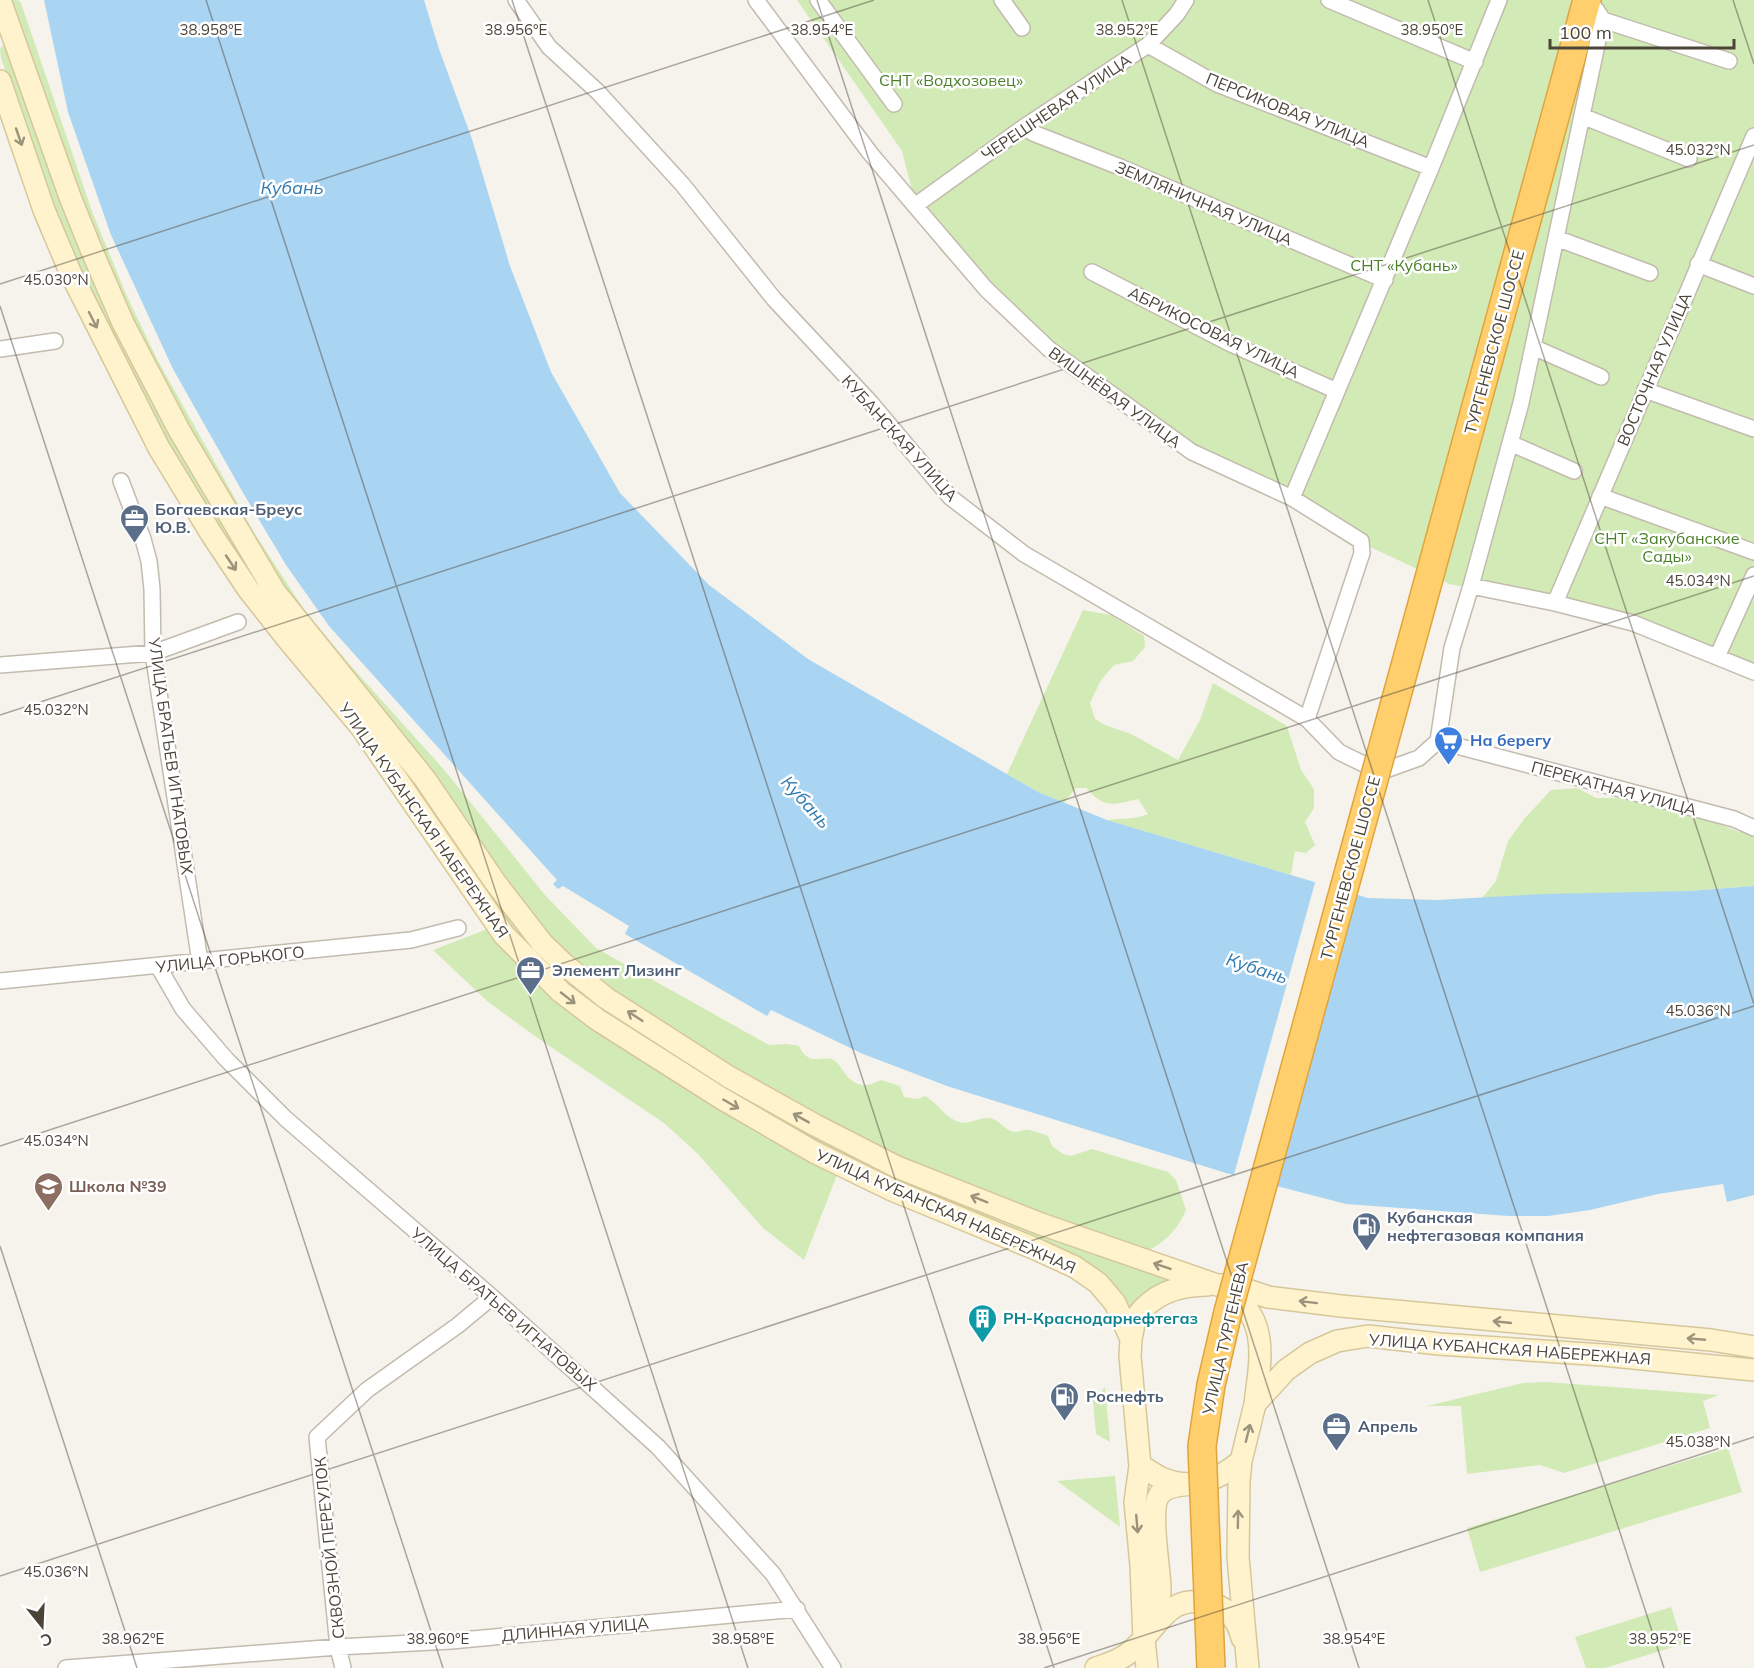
<svg xmlns="http://www.w3.org/2000/svg" width="1754" height="1668" font-family="Mulish,sans-serif">
<rect width="100%" height="100%" fill="#f6f3ec"/>
<path fill="#d2eab5" d="M10,0H18L21,3L93,214L126,294L158,361L255,534L305,611L351,666L446,772L545,895L596,948L769,1045L787,1044L799,1046C809,1069 826,1053 835,1061C839,1063 841,1069 844,1072C854,1087 866,1088 881,1080L900,1086L904,1097L918,1099L925,1096C938,1103 945,1118 959,1122C969,1125 978,1118 987,1118C999,1118 1001,1127 1011,1131C1018,1134 1023,1129 1029,1130C1035,1131 1042,1134 1048,1136L1052,1146L1063,1154L1071,1156L1092,1149L1168,1172L1176,1180L1186,1210C1176,1233 1164,1242 1143,1254L1029,1212L874,1146L731,1069L598,983L548,937L284,593L176,411L94,240Z
M797,0H1754V675L1632,627L1555,603L1449,584L1364,544L1193,458L1044,349L993,306L940,250L916,205L902,151Z
M5,45H9L144,377L362,707L526,933L786,1116L1180,1281L1128,1321L1123,1304L941,1202L799,1135L575,994L517,938L264,598L188,484L63,239L1,58L0,48Z
M1083,610L1111,615L1144,636L1145,647L1133,661L1114,665L1101,680L1090,703L1095,719L1105,725L1131,734L1178,760L1200,720L1213,683L1287,726L1301,770L1314,789V808L1305,822L1315,845L1306,853L1295,851L1291,875L1107,820C1121,818 1134,820 1148,814L1138,799C1112,805 1105,809 1086,788H1076L1064,803L1038,792L1007,774Z
M1577,788L1596,798H1621L1655,806L1717,823L1739,832L1754,827V886L1689,891L1482,898L1496,881L1508,841L1525,818L1551,790Z
M490,928L550,997L748,1127L837,1175L804,1260L763,1228L698,1154L664,1123L536,1037L487,1001L433,950Z
M1546,1382L1719,1395L1703,1401L1710,1428L1564,1473L1540,1465L1467,1474L1461,1406H1427L1523,1383Z
M1105,1387L1110,1442L1096,1434L1093,1401Z
M1728,1448L1742,1492L1480,1572L1467,1528Z
M1115,1476L1120,1527L1057,1481Z
M1671,1607L1683,1644L1605,1668H1586L1575,1637Z"/>
<path fill="#a9d4f2" d="M44,0H424L439,49L472,139L510,266L551,372L620,493L709,585L808,659L1038,792L1107,820L1368,898L1437,900L1543,894L1689,891L1754,886V1195L1727,1202L1723,1184L1658,1194L1590,1210L1548,1216H1509L1346,1204L1226,1173L947,1086L863,1054L771,1010L767,1016L625,934L629,926L563,886L558,889L553,884L557,880L329,626L286,565L242,491L173,369L111,235L68,112Z"/>
<path fill="#f6f3ec" d="M1316,879L1357,891L1276,1189L1233,1178Z"/>
<g fill="none" stroke-linecap="round" stroke-linejoin="round">
<defs>
<path id="street" d="M516,0L549,47L598,92L682,184L774,299L871,403L950,497L1024,554L1307,719L1339,752L1380,772L1419,758L1438,741
M756,0L870,153L986,289L1049,349L1192,452L1292,498L1361,541L1362,553L1307,719
M818,0L894,104
M1002,0L1022,28
M1329,0L1475,62
M1603,20L1729,61
M1148,45L1217,84L1431,168
M1582,116L1689,159
M1024,127L1033,133L1120,167L1385,280
M916,205L1024,127L1148,45L1177,14L1186,0
M1556,238L1650,273
M1698,264L1754,286
M1092,272L1231,344L1337,391
M1533,347L1601,377
M0,349L55,341
M1645,390L1754,429
M1510,443L1574,471
M121,481L143,539L149,561L152,589L153,653L200,962
M1600,496L1754,552
M1292,498L1431,168L1499,0
M1471,586L1555,603L1633,623L1754,672
M1555,603L1754,136
M1717,657L1754,575
M0,665L153,653L238,622
M1438,741L1452,648L1471,586L1521,403L1601,26L1603,20L1595,8L1586,6
M1438,741L1734,819L1754,828
M158,966L183,1009L226,1059L286,1119L492,1297L658,1447L773,1574L833,1668
M0,981L411,940L458,928
M66,1668L338,1647L451,1641L797,1609
M343,1668L338,1647L317,1437L367,1390L457,1326L492,1297"/>
<path id="secondary" d="M0,0L70,197L91,249L123,323L179,430L275,592L425,779L495,882L542,943L565,965L606,998L729,1077L815,1125L897,1167L1041,1224L1217,1285H1232L1268,1297L1341,1306L1711,1340L1754,1347
M0,81L44,210L71,274L159,448L212,535L248,589L289,641L361,727L504,935L561,992L598,1020L721,1098L814,1152L892,1190L1038,1250L1075,1267L1098,1283L1115,1303L1131,1339L1130,1356L1140,1466L1135,1502L1141,1565L1144,1639L1147,1668
M1232,1285C1240,1297 1248,1308 1254,1321C1265,1346 1258,1378 1255,1404
M1131,1339C1133,1332 1133,1322 1137,1316C1154,1293 1180,1285 1207,1285
M1140,1466C1148,1469 1154,1475 1161,1478C1192,1491 1217,1481 1241,1461
M1149,1627C1154,1616 1159,1605 1160,1592C1161,1571 1146,1504 1162,1492C1170,1485 1184,1485 1194,1484
M1096,1668C1108,1664 1121,1660 1130,1652C1159,1629 1166,1591 1213,1604C1230,1609 1238,1622 1242,1638
M1248,1668L1238,1557L1239,1481L1241,1461L1255,1404L1286,1370L1310,1353L1337,1341L1368,1336L1439,1344L1603,1355L1754,1370"/>
<path id="highway" d="M1396,699L1587,0"/>
</defs>
<use href="#street" stroke="#c2bbae" stroke-width="18"/>
<use href="#secondary" stroke="#d6c79b" stroke-width="24"/>
<use href="#highway" stroke="#e0a43c" stroke-width="30"/>
<use href="#street" stroke="#fff" stroke-width="15"/>
<use href="#secondary" stroke="#fff3cd" stroke-width="21"/>
<use href="#highway" stroke="#ffcf6e" stroke-width="27"/>
<defs>
<path id="highway-bridge" d="M1211,1668L1202,1446L1211,1385L1228,1312L1396,699"/>
</defs>
<use href="#highway-bridge" stroke="#e0a43c" stroke-width="30" stroke-linecap="butt"/>
<use href="#highway-bridge" stroke="#ffcf6e" stroke-width="27"/>
</g>
<defs><path id="oneway-shaft" d="M-6 0H5M1.5-3L5.5 0L1.5 3" fill="none" stroke-width="1.6" stroke-linecap="round" stroke-linejoin="round" transform="scale(1.5)"/></defs>
<g stroke="#9c937c">
<use href="#oneway-shaft" transform="translate(19 137) rotate(71)"/>
<use href="#oneway-shaft" transform="translate(93 320) rotate(63)"/>
<use href="#oneway-shaft" transform="translate(231 563) rotate(56)"/>
<use href="#oneway-shaft" transform="translate(568 998) rotate(38)"/>
<use href="#oneway-shaft" transform="translate(635 1016) rotate(-147)"/>
<use href="#oneway-shaft" transform="translate(731 1104) rotate(30)"/>
<use href="#oneway-shaft" transform="translate(801 1118) rotate(-151)"/>
<use href="#oneway-shaft" transform="translate(979 1199) rotate(-158)"/>
<use href="#oneway-shaft" transform="translate(1162 1266) rotate(-161)"/>
<use href="#oneway-shaft" transform="translate(1308 1302) rotate(-173)"/>
<use href="#oneway-shaft" transform="translate(1502 1322) rotate(-174)"/>
<use href="#oneway-shaft" transform="translate(1696 1339) rotate(-175)"/>
<use href="#oneway-shaft" transform="translate(1248 1433) rotate(-76)"/>
<use href="#oneway-shaft" transform="translate(1238 1519) rotate(-89)"/>
<use href="#oneway-shaft" transform="translate(1137 1524) rotate(85)"/>
</g>
<path fill="none" stroke="#4b4439" stroke-width="1.5" stroke-opacity="0.45" d="M206,0L748,1668M512,0L1054,1668M817,0L1359,1668M1122,0L1664,1668M1428,0L1754,1004M1733,0L1754,64M0,284L874,0M0,306L443,1668M0,715L1754,145M0,1146L1754,576M0,1246L137,1668M0,1576L1754,1006M1044,1668L1754,1437"/>
<defs>
<symbol id="office-pin" viewBox="-11 -11 22 30"><path d="M0 17L-7.5 6A9.5 9.5 0 1 1 7.5 6Z" fill="#5c6f8a" stroke="#fff"/><path d="M-6-3h4V-5.5h4V-3h4V5H-6ZM-1-4.5V-3h2v-1.5ZM-6 0V1H6V0Z" fill="#fff"/></symbol>
<symbol id="supermarket-pin" viewBox="-11 -11 22 30"><path d="M0 17L-7.5 6A9.5 9.5 0 1 1 7.5 6Z" fill="#3f7fe0" stroke="#fff"/><path d="M-6-5.5h2.5l.6 2H6L4.5 2H-2.5L-4.4-4H-6ZM-1.5 3.2a1.3 1.3 0 1 0 .1 0ZM3 3.2a1.3 1.3 0 1 0 .1 0Z" fill="#fff"/></symbol>
<symbol id="school-pin" viewBox="-11 -11 22 30"><path d="M0 17L-7.5 6A9.5 9.5 0 1 1 7.5 6Z" fill="#8d6e63" stroke="#fff"/><path d="M0-5L7-2L0 1L-7-2ZM-4 1L0 2.5L4 1V4Q0 6-4 4Z" fill="#fff"/></symbol>
<symbol id="fuel-pin" viewBox="-11 -11 22 30"><path d="M0 17L-7.5 6A9.5 9.5 0 1 1 7.5 6Z" fill="#5c6f8a" stroke="#fff"/><path d="M-5.5-6h7V0h2V4h1.3V-2.5L3-4.5l.8-.8L6-3V5H2.5V1h-1V6h-7ZM-4.2-4.7v3.2H.2V-4.7Z" fill="#fff"/></symbol>
<symbol id="building-pin" viewBox="-11 -11 22 30"><path d="M0 17L-7.5 6A9.5 9.5 0 1 1 7.5 6Z" fill="#0f9aa8" stroke="#fff"/><path d="M-4-6H4V6H1V3H-1V6H-4ZM-2.5-4.3h1.7v1.8h-1.7ZM.8-4.3h1.7v1.8H.8ZM-2.5-1h1.7V.8h-1.7ZM.8-1h1.7V.8H.8Z" fill="#fff"/></symbol>
</defs>
<g fill-rule="evenodd">
<use href="#office-pin" x="118" y="502" width="33" height="45"/>
<use href="#supermarket-pin" x="1432" y="724" width="33" height="45"/>
<use href="#office-pin" x="514" y="954" width="33" height="45"/>
<use href="#school-pin" x="32" y="1170" width="33" height="45"/>
<use href="#fuel-pin" x="1350" y="1210" width="33" height="45"/>
<use href="#building-pin" x="966" y="1302" width="33" height="45"/>
<use href="#fuel-pin" x="1048" y="1380" width="33" height="45"/>
<use href="#office-pin" x="1320" y="1410" width="33" height="45"/>
</g>
<g text-anchor="middle" dominant-baseline="central" stroke-width="5" stroke-linejoin="round" paint-order="stroke">
<g font-size="16" fill="#4a7f2a" stroke="#fff">
<text x="951" y="80">СНТ «Водхозовец»</text>
<text x="1404" y="265">СНТ «Кубань»</text>
<text x="1667" y="538">СНТ «Закубанские<tspan x="1667" dy="18">Сады»</tspan></text>
</g>
<g font-size="16" fill="#4b4439" stroke="#fff">
<text transform="translate(1056 107) rotate(-34)">ЧЕРЕШНЕВАЯ УЛИЦА</text>
<text transform="translate(1288 110) rotate(22)">ПЕРСИКОВАЯ УЛИЦА</text>
<text transform="translate(1204 203) rotate(23)">ЗЕМЛЯНИЧНАЯ УЛИЦА</text>
<text transform="translate(1214 332) rotate(26)">АБРИКОСОВАЯ УЛИЦА</text>
<text transform="translate(1494 342) rotate(-75)">ТУРГЕНЕВСКОЕ ШОССЕ</text>
<text transform="translate(1654 369) rotate(-67)">ВОСТОЧНАЯ УЛИЦА</text>
<text transform="translate(1115 397) rotate(36)">ВИШНЁВАЯ УЛИЦА</text>
<text transform="translate(900 438) rotate(48)">КУБАНСКАЯ УЛИЦА</text>
<text transform="translate(171 756) rotate(82)">УЛИЦА БРАТЬЕВ ИГНАТОВЫХ</text>
<text transform="translate(1614 788) rotate(15)">ПЕРЕКАТНАЯ УЛИЦА</text>
<text transform="translate(424 820) rotate(55)">УЛИЦА КУБАНСКАЯ НАБЕРЕЖНАЯ</text>
<text transform="translate(1350 868) rotate(-75)">ТУРГЕНЕВСКОЕ ШОССЕ</text>
<text transform="translate(230 959) rotate(-6)">УЛИЦА ГОРЬКОГО</text>
<text transform="translate(946 1211) rotate(24)">УЛИЦА КУБАНСКАЯ НАБЕРЕЖНАЯ</text>
<text transform="translate(504 1309) rotate(41)">УЛИЦА БРАТЬЕВ ИГНАТОВЫХ</text>
<text transform="translate(1225 1338) rotate(-77)">УЛИЦА ТУРГЕНЕВА</text>
<text transform="translate(1510 1349) rotate(4)">УЛИЦА КУБАНСКАЯ НАБЕРЕЖНАЯ</text>
<text transform="translate(329 1548) rotate(-96)">СКВОЗНОЙ ПЕРЕУЛОК</text>
<text transform="translate(575 1629) rotate(-5)">ДЛИННАЯ УЛИЦА</text>
</g>
<g font-size="16" font-weight="bold" fill="#4e5e75" stroke="#fff" text-anchor="start">
<text x="155" y="509">Богаевская-Бреус<tspan x="155" dy="18">Ю.В.</tspan></text>
<text x="552" y="970">Элемент Лизинг</text>
<text x="1387" y="1217">Кубанская<tspan x="1387" dy="18">нефтегазовая компания</tspan></text>
<text x="1086" y="1396">Роснефть</text>
<text x="1358" y="1426">Апрель</text>
</g>
<g font-size="16" font-weight="bold" fill="#366cbe" stroke="#fff" text-anchor="start">
<text x="1470" y="740">На берегу</text>
</g>
<g font-size="16" font-weight="bold" fill="#785e54" stroke="#fff" text-anchor="start">
<text x="69" y="1186">Школа №39</text>
</g>
<g font-size="16" font-weight="bold" fill="#0d838f" stroke="#fff" text-anchor="start">
<text x="1003" y="1318">РН-Краснодарнефтегаз</text>
</g>
<g font-size="18" font-style="italic" fill="#2e7ab2" stroke="#fff">
<text x="292" y="187">Кубань</text>
<text transform="translate(806 802) rotate(48)">Кубань</text>
<text transform="translate(1257 968) rotate(18)">Кубань</text>
</g>
</g>
<g font-size="15" text-anchor="middle" fill="#4b4439" stroke="#fff" stroke-width="5" stroke-linejoin="round" paint-order="stroke">
<text x="211" y="35">38.958°E</text>
<text x="516" y="35">38.956°E</text>
<text x="822" y="35">38.954°E</text>
<text x="1127" y="35">38.952°E</text>
<text x="1432" y="35">38.950°E</text>
<text x="1698" y="155">45.032°N</text>
<text x="56" y="285">45.030°N</text>
<text x="1698" y="586">45.034°N</text>
<text x="56" y="715">45.032°N</text>
<text x="1698" y="1016">45.036°N</text>
<text x="56" y="1146">45.034°N</text>
<text x="1698" y="1447">45.038°N</text>
<text x="56" y="1577">45.036°N</text>
<text x="133" y="1644">38.962°E</text>
<text x="438" y="1644">38.960°E</text>
<text x="743" y="1644">38.958°E</text>
<text x="1049" y="1644">38.956°E</text>
<text x="1354" y="1644">38.954°E</text>
<text x="1660" y="1644">38.952°E</text>
</g>
<g transform="translate(42 1626) rotate(162)" stroke="#ffffff" stroke-width="4.5" paint-order="stroke">
<path d="M0-4.5L10 22L0 15L-10 22Z" fill="#4b4439"/>
<text y="-9" font-size="16" font-weight="bold" text-anchor="middle" fill="#4b4439">С</text>
</g>
<path d="M1550 39v9h184v-9" fill="none" stroke="#4b4439" stroke-width="3"/>
<text x="1559" y="39" font-size="18" fill="#4b4439" stroke="#ffffff" stroke-width="4.5" paint-order="stroke">100 m</text>
</svg>
